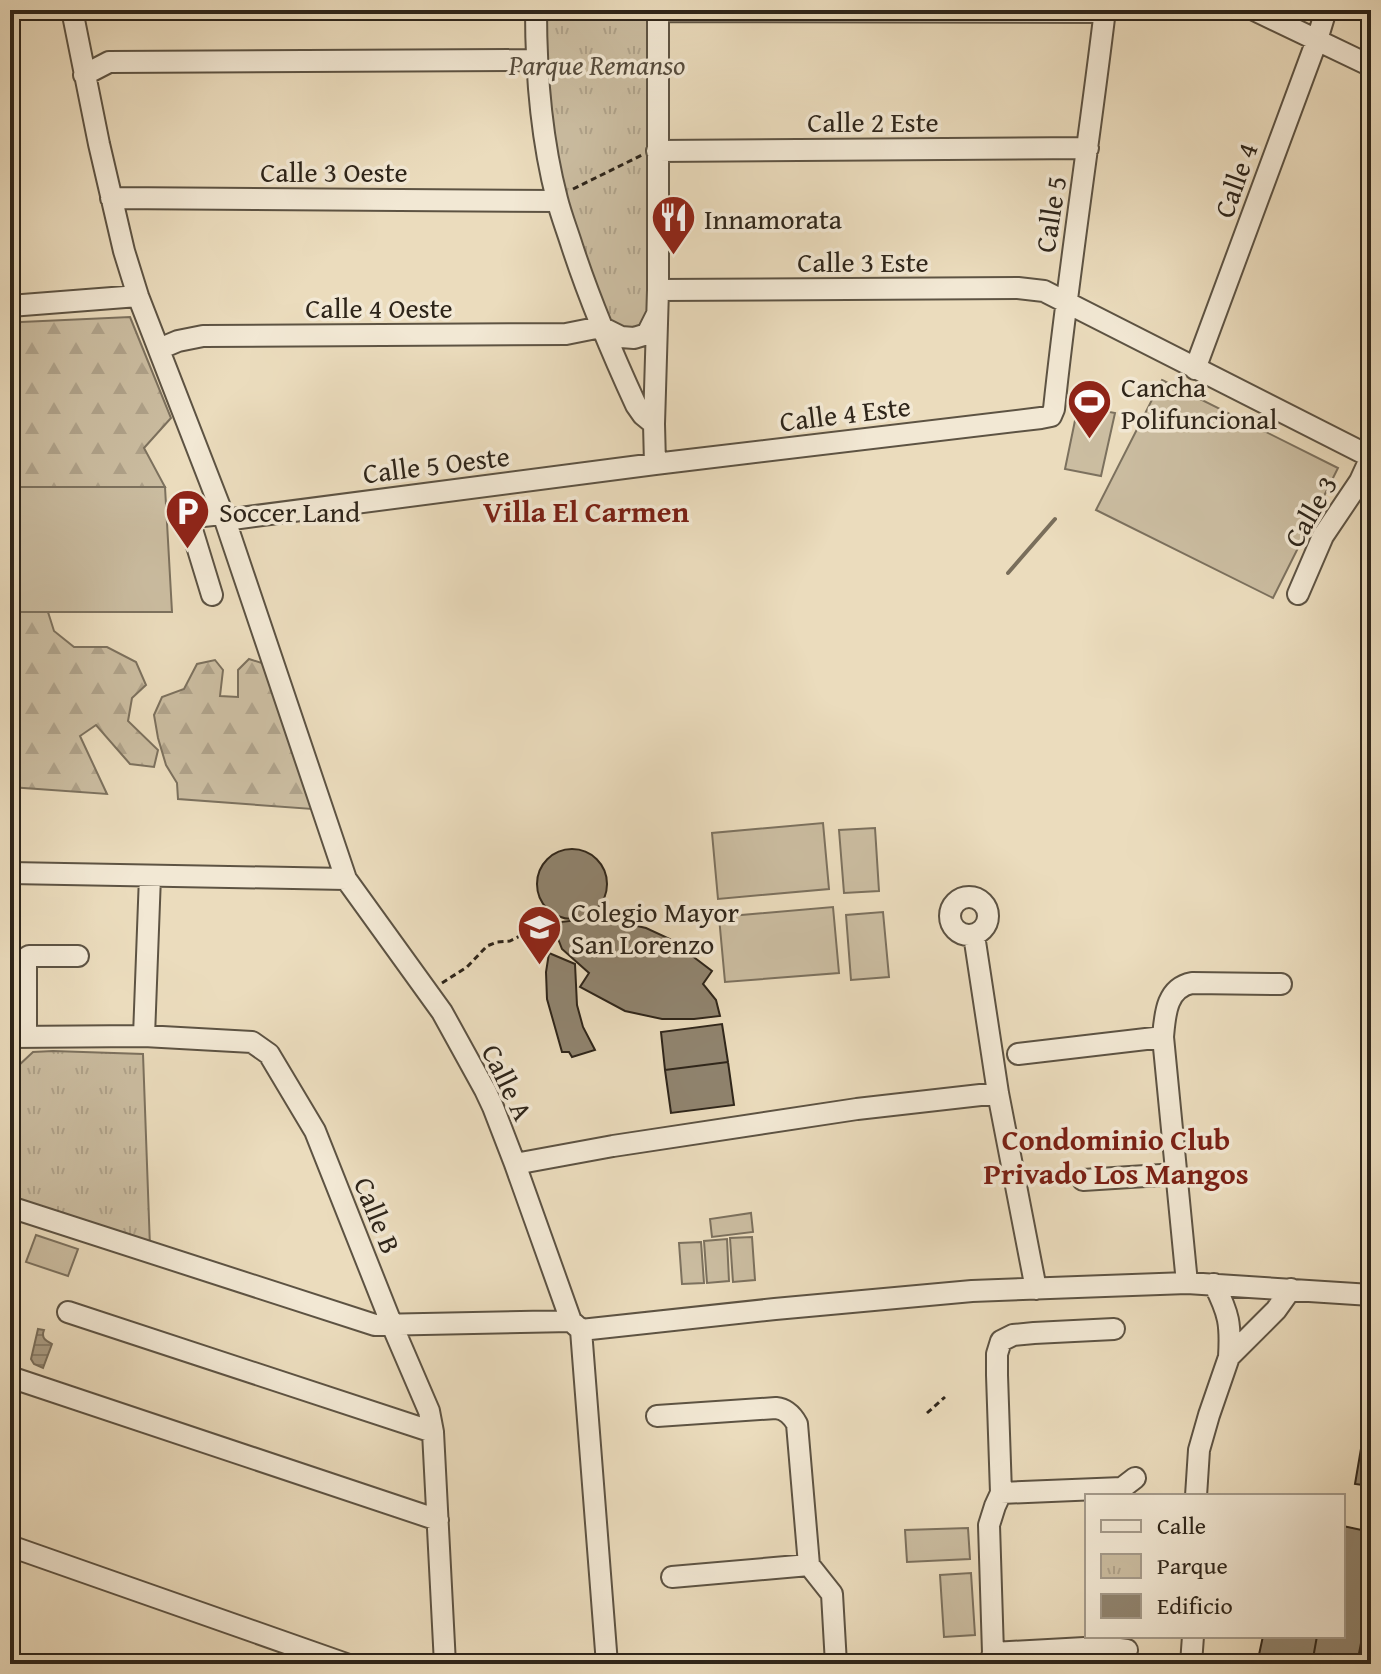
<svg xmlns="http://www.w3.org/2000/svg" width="1381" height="1674" font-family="'Gentium Book Plus',serif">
<defs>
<pattern id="forest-firs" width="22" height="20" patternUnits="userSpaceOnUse" patternTransform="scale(2)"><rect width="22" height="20" fill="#cbbda1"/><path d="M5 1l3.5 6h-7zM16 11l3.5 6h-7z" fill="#afa28a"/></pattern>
<pattern id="park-tufts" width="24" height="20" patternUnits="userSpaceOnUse" patternTransform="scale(2)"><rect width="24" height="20" fill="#cbbda1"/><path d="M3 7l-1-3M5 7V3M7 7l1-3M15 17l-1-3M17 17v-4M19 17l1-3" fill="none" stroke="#afa28a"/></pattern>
<pattern id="water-rules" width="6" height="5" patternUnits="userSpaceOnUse" patternTransform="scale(2)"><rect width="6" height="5" fill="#ab9e86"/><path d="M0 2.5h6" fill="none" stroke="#8c816d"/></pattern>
</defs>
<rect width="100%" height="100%" fill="#ebdcbd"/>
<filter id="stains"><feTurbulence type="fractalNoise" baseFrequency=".0025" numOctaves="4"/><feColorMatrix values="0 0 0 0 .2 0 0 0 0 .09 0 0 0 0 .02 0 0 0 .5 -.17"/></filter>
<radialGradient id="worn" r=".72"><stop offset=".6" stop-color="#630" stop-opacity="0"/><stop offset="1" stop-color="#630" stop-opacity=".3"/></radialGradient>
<path fill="#cbbda1" stroke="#7c715e" stroke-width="2" d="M1162,380L1338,468L1273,598L1096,510Z
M1078,406L1115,413L1101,476L1065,469Z
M10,487H165L172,612H10Z
M823,823L829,889L718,899L712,833Z
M875,828L879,891L844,893L839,830Z
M833,907L839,973L725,982L719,917Z
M883,912L889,977L851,980L846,915Z
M751,1213L753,1232L712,1237L710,1219Z
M36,1235L78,1249L68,1276L26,1262Z
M752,1237L755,1280L733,1282L730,1238Z
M727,1239L729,1281L707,1283L704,1241Z
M701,1242L704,1283L682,1284L679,1243Z
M968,1528L970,1559L907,1562L905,1530Z
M971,1573L975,1635L944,1637L940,1575Z"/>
<path fill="url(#forest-firs)" stroke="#7c715e" stroke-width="2" d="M130,317L171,418L144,448L165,487H10V332L21,322Z
M10,612H48L54,631L74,647H107L136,662L146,685L132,698L128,721L158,750L154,767L130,764L96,725L80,736L107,794L10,787Z
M249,659L265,664L312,809L178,799L177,783L166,765L158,738L154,715L162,697L184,689L197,664L215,660L223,670L220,696L238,697V670Z"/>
<path fill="url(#park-tufts)" stroke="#7c715e" stroke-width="2" d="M542,10H649L650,304L644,323L630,331L611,322C582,261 561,194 551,127C545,89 545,49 542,10Z
M53,1051L143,1054L150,1247L17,1202L16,1121L17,1067L33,1052Z"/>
<path fill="url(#water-rules)" stroke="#796e5b" stroke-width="2" d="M38,1329L44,1330C41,1338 45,1340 52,1344L43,1368L34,1364L31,1359Z"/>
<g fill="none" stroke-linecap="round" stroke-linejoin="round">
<path stroke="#796e5b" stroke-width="4" d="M1008,573L1055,519"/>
</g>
<path fill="#90846f" stroke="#2e251a" stroke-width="2" d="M537 884a35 35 0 1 1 70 0a35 35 0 1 1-70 0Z
M578,920L624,923L646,928L670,939L712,971L703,984L716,1000L720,1016L694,1019H662L625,1011L580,987L589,973L562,949L552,923Z
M549,953L575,964L577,1005L583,1027L595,1050L572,1057L569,1052H562L547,999L546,972Z
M722,1024L728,1062L665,1070L661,1032Z
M728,1062L734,1105L671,1113L665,1070Z
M1371,1390V1486L1355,1484Z
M1343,1526L1371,1532V1591L1357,1664H1312L1317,1636H1343Z
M1263,1636H1317L1312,1664H1257Z"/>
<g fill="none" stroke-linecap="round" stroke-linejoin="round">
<defs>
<path id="minor" d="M72,10L99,144L124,251L138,296L225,520L346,879L442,1012L485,1090L493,1107L515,1164L571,1321L581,1330L607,1664
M536,10C536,73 541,138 557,199C561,215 567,230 572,246C590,301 612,353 636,405L643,415L654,424
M1254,10L1371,66
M658,11L1105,12
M84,75L109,62L536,60
M657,151L1088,148
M111,198L557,201
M658,290L1018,288L1044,291L1371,457
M10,306L138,296
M159,349L178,341L203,336L566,334L601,327L621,337L634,338L647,334L657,314
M1195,369L1317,40L1326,10
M655,464L654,424L658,290V10
M225,520L655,464L1041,418L1051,416L1054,409C1068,276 1089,143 1105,10
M1298,594L1323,536L1360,481L1371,457
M212,595L190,523L194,517L222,514
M10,873L346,879
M950 916a19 19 0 1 1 38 0a19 19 0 1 1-38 0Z
M974,935L998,1093L1036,1289
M144,1036L150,876
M10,1037L144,1036L252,1042L269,1054L315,1131L392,1325L429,1411L433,1432L445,1664
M26,1037V958L29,956H78
M1018,1054L1163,1037
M515,1164L613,1146L857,1109L998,1093
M1083,1180L1177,1174
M10,1207L375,1325L571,1321
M1187,1283L1163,1037C1165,1015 1166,988 1192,983L1281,984
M1214,1284C1229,1314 1231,1324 1229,1357
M68,1312L433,1432
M581,1330L775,1309L972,1291L1187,1283L1371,1295
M10,1377L438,1520
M657,1416L776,1408C786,1409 792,1415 797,1424L809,1565L832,1594L836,1664
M1001,1493L1122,1488L1135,1478
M1196,1496L1199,1450L1209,1415L1229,1357L1276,1310L1291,1289
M10,1546L346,1664
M672,1577L809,1565
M993,1653L1103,1647L1127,1650
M990,1664L993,1653L989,1525L995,1506L1001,1493L997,1375V1354L1001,1341L1013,1335L1034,1333L1114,1329
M1191,1664L1193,1636"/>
</defs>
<use href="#minor" stroke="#5d5343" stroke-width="24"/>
<path stroke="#2e251a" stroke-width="3" stroke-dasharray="6 4" stroke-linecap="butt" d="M573,189L642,155
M442,983L467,967L487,946L497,942L510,941L526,933
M927,1413L945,1397"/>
<use href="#minor" stroke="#f2e8d4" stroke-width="20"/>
</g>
<defs>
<symbol id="restaurant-pin" viewBox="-11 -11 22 30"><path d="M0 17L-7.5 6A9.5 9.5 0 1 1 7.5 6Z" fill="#8f2418" stroke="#f2e8d4"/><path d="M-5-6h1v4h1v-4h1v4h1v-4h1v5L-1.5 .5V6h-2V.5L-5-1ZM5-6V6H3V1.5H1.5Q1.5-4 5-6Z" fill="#fff"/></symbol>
<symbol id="stadium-pin" viewBox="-11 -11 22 30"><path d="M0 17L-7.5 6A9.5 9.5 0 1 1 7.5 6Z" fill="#8f2418" stroke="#f2e8d4"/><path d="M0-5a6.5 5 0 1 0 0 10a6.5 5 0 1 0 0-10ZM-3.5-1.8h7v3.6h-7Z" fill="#fff"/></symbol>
<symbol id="parking-pin" viewBox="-11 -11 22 30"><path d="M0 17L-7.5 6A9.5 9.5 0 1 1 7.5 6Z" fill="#8f2418" stroke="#f2e8d4"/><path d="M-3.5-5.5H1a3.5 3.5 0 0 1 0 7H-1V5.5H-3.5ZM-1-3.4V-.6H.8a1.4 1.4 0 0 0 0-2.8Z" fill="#fff"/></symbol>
<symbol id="school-pin" viewBox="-11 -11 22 30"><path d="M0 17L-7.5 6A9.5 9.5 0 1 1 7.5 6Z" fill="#8f2418" stroke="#f2e8d4"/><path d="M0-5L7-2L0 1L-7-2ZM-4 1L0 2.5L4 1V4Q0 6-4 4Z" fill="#fff"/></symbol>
</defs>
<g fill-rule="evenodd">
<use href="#restaurant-pin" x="648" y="192" width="51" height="69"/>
<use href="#stadium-pin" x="1064" y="376" width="51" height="69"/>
<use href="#parking-pin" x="162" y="486" width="51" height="69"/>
<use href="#school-pin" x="514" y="902" width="51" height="69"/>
</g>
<g text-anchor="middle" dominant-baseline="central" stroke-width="7" stroke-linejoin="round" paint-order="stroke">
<g font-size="28" font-style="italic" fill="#554b3c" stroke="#f2e8d4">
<text x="597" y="64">Parque Remanso</text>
</g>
<g font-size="28" fill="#2e251a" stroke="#f2e8d4">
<text x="873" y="121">Calle 2 Este</text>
<text x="334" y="171">Calle 3 Oeste</text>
<text transform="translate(1235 180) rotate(-70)">Calle 4</text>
<text transform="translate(1050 214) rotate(-81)">Calle 5</text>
<text x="863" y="261">Calle 3 Este</text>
<text x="379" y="307">Calle 4 Oeste</text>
<text transform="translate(845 413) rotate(-7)">Calle 4 Este</text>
<text transform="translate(436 464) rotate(-7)">Calle 5 Oeste</text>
<text transform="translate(1310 511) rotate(-60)">Calle 3</text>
<text transform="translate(508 1082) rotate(64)">Calle A</text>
<text transform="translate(378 1215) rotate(68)">Calle B</text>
</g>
<g font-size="28" fill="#2e251a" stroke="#f2e8d4" text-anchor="start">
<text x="704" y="218">Innamorata</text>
<text x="1121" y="386">Cancha<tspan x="1121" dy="32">Polifuncional</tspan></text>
<text x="219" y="511">Soccer Land</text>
<text x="571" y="911">Colegio Mayor<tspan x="571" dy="32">San Lorenzo</tspan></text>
</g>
<g font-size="30" font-weight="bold" fill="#7a1f14" stroke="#f2e8d4">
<text x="586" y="511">Villa El Carmen</text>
<text x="1116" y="1139">Condominio Club<tspan x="1116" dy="34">Privado Los Mangos</tspan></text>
</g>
</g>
<rect width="1381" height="1674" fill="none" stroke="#ebdcbd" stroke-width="40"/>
<rect x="12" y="12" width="1357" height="1650" fill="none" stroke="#2e251a" stroke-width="4"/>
<rect x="20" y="20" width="1341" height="1634" fill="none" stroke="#2e251a" stroke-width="2"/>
<rect x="1085" y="1494" width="260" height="144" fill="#f2e8d4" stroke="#a49a8a" stroke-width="2"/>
<rect x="1101" y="1520" width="40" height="12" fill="#f2e8d4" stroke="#a49a8a" stroke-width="2"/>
<text x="1157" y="1534" font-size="24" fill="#2e251a">Calle</text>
<rect x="1101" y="1554" width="40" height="24" fill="url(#park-tufts)" stroke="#a49a8a" stroke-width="2"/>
<text x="1157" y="1574" font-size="24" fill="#2e251a">Parque</text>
<rect x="1101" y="1594" width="40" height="24" fill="#90846f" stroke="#a49a8a" stroke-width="2"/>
<text x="1157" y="1614" font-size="24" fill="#2e251a">Edificio</text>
<rect width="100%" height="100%" filter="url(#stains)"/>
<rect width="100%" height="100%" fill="url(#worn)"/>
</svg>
